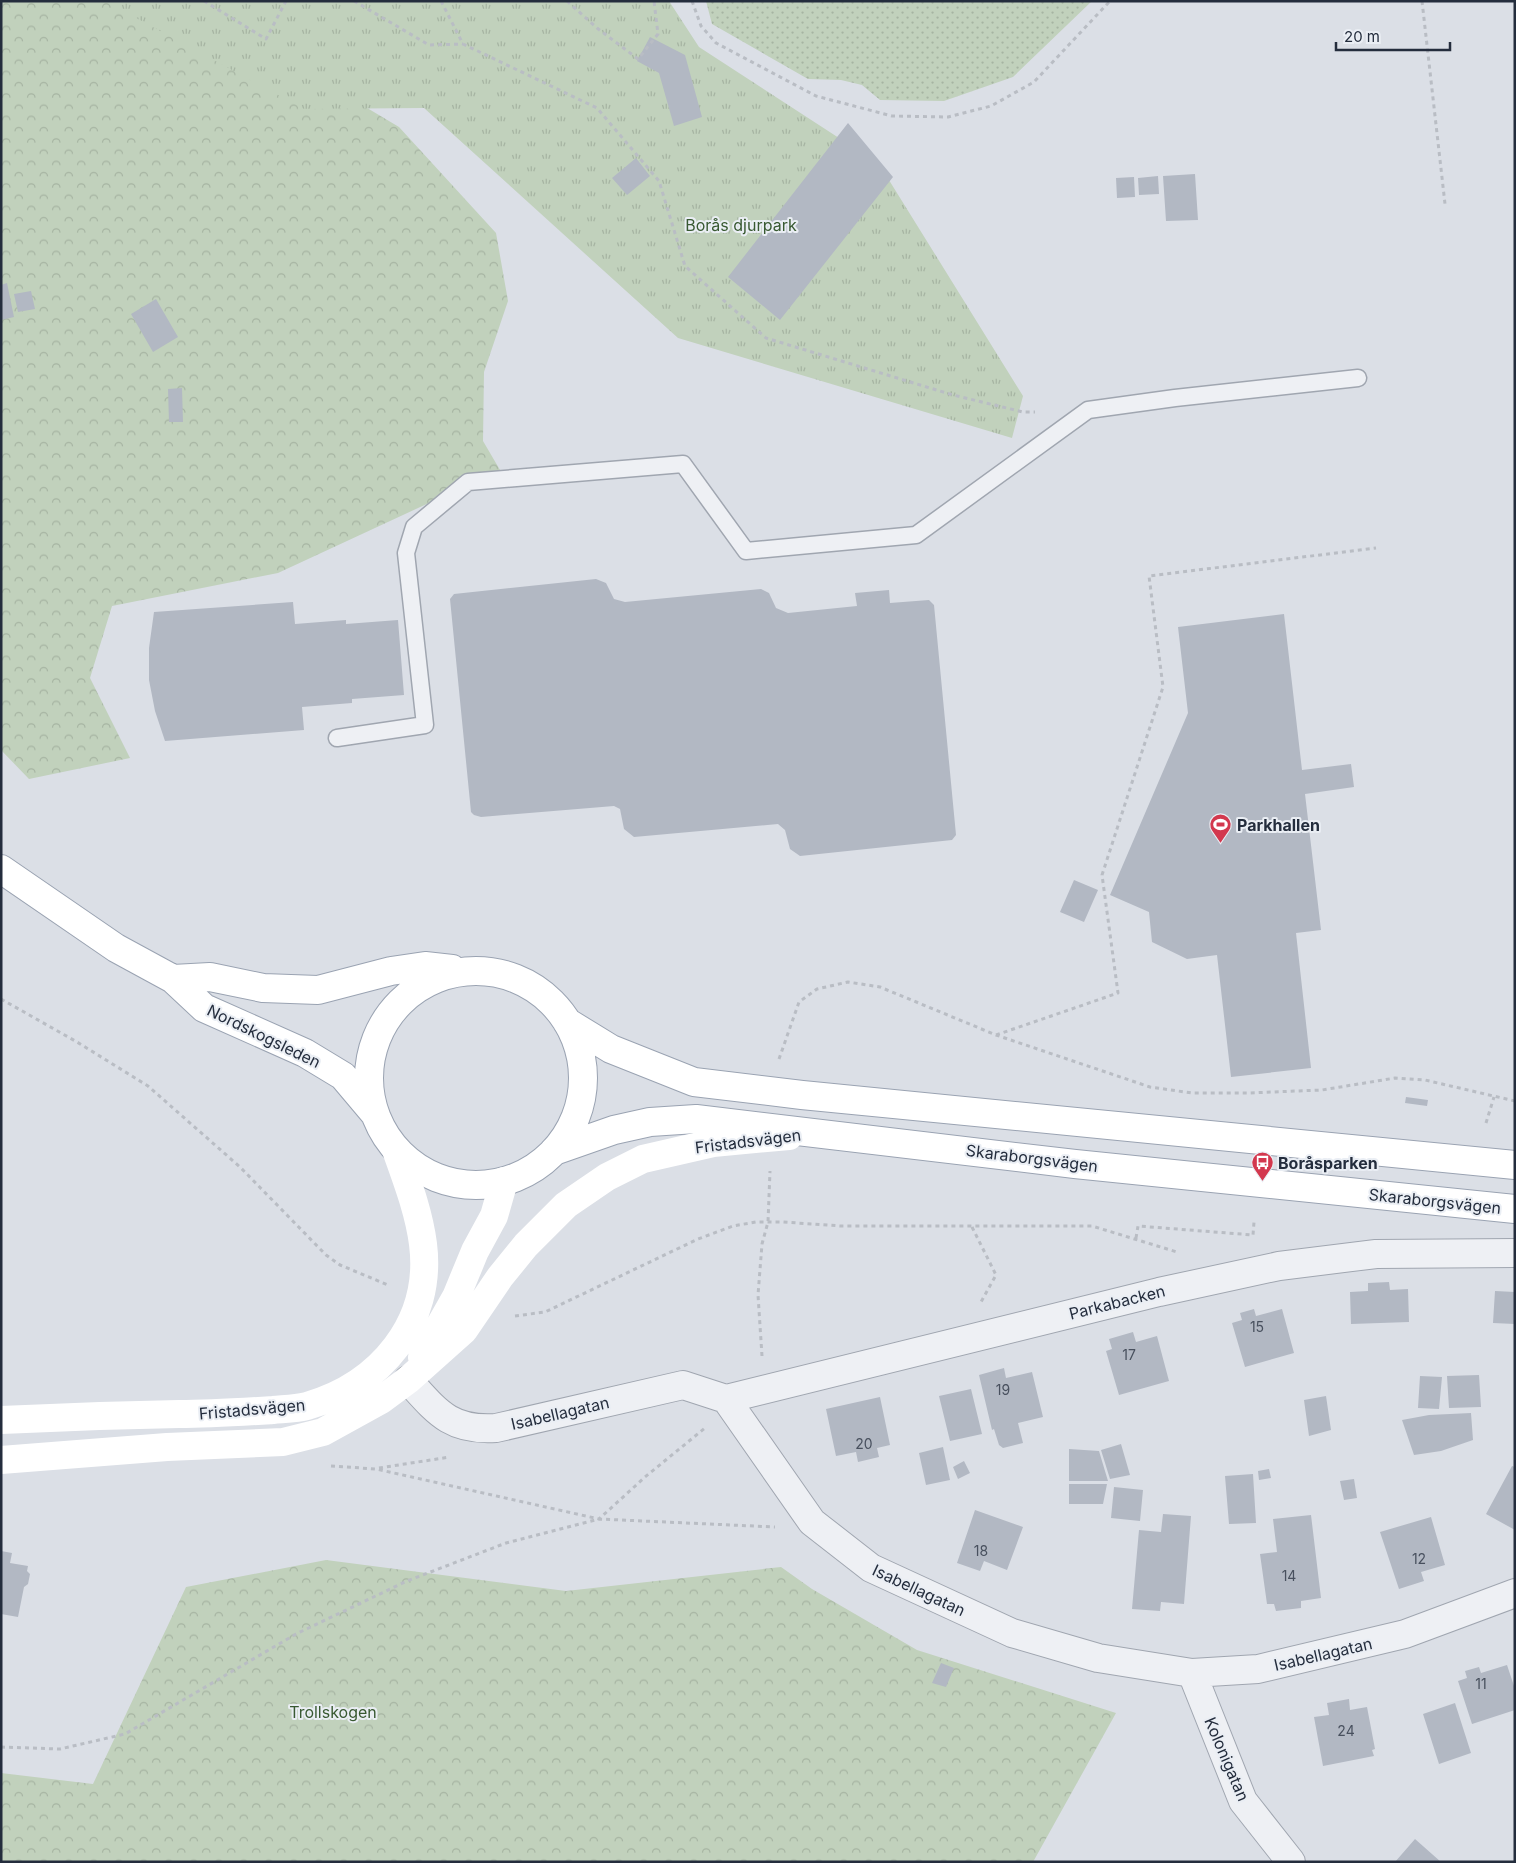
<svg xmlns="http://www.w3.org/2000/svg" width="1516" height="1863" font-family="Inter,sans-serif">
<defs>
<pattern id="grass-dots" width="8" height="8" patternUnits="userSpaceOnUse" patternTransform="scale(1.25)"><rect width="8" height="8" fill="#c1d1bc"/><path d="M2 2h.1M6 6h.1" fill="none" stroke="#a6b4a2" stroke-width="1.8" stroke-linecap="round"/></pattern>
<pattern id="forest-crowns" width="20" height="18" patternUnits="userSpaceOnUse" patternTransform="scale(1.25)"><rect width="20" height="18" fill="#c1d1bc"/><path d="M2 6a3 3 0 1 1 6 0M12 15a3 3 0 1 1 6 0" fill="none" stroke="#a6b4a2"/></pattern>
<pattern id="park-tufts" width="24" height="20" patternUnits="userSpaceOnUse" patternTransform="scale(1.25)"><rect width="24" height="20" fill="#c1d1bc"/><path d="M3 7l-1-3M5 7V3M7 7l1-3M15 17l-1-3M17 17v-4M19 17l1-3" fill="none" stroke="#a6b4a2"/></pattern>
</defs>
<rect width="100%" height="100%" fill="#dbdfe6"/>
<path fill="url(#grass-dots)" d="M706,1H1092L1013,77L944,101L880,100L862,85L841,80L808,79L712,24Z"/>
<path fill="url(#forest-crowns)" d="M1,1H188L399,127L496,233L508,301L484,372L483,441L500,470L278,573L112,606L90,678L130,758L29,779L1,750Z
M326,1560L566,1591L781,1567L812,1589L917,1650L1116,1713L1033,1862H1V1773L93,1784L186,1587Z"/>
<path fill="url(#park-tufts)" d="M105,1H669L699,47L879,164L1023,396L1012,438L678,338L424,108L304,109Z"/>
<path fill="#b2b8c3" d="M650,37L685,55L702,117L674,126L659,73L637,61Z
M848,123L893,177L780,320L728,277Z
M636,158L650,176L627,195L612,178Z
M1195,174L1198,220L1166,221L1163,176Z
M1158,176L1159,194L1139,195L1138,178Z
M1134,177L1135,197L1117,198L1116,178Z
M7,283L14,317L1,320V285Z
M31,291L35,309L18,312L14,294Z
M156,299L178,337L153,352L131,314Z
M182,388L183,422H169L168,389Z
M596,579L606,583L614,599L625,602L761,589L769,593L776,608L788,613L857,606L855,593L889,590L890,603L929,600L934,605L956,835L952,840L800,856L790,849L785,830L778,824L634,837L624,829L620,809L614,806L481,817L474,815L471,812L450,599L454,594Z
M293,602L295,624L346,620V624L398,620L404,695L352,699V703L302,707L304,730L165,741L155,711L149,680V648L154,612Z
M1284,614L1302,770L1351,764L1354,787L1305,794L1321,930L1296,933L1311,1068L1231,1077L1217,955L1187,959L1152,942L1149,912L1110,895L1188,713L1178,627Z
M1074,880L1098,890L1084,922L1060,912Z
M1406,1097L1428,1100L1427,1106L1405,1103Z
M1389,1282L1390,1290L1408,1289L1409,1322L1351,1324L1350,1292L1368,1291V1283Z
M1495,1291L1515,1292V1324L1493,1323Z
M1254,1309L1256,1316L1282,1309L1294,1353L1245,1367L1232,1323L1242,1320L1240,1313Z
M1133,1332L1136,1342L1157,1336L1169,1381L1119,1395L1106,1351L1112,1349L1109,1339Z
M1004,1368L1006,1378L1032,1372L1043,1417L1018,1423L1023,1443L1003,1448L999,1445L994,1429L992,1430L979,1375Z
M1479,1375L1481,1407L1449,1408L1447,1376Z
M1420,1376L1442,1377L1439,1409L1418,1408Z
M971,1389L982,1434L950,1441L939,1396Z
M1326,1396L1331,1430L1309,1436L1304,1400Z
M880,1397L890,1445L877,1448L879,1457L858,1462L856,1452L836,1456L826,1409Z
M1471,1413L1473,1440L1441,1451L1414,1455L1402,1420L1429,1415Z
M1121,1444L1130,1475L1110,1479L1101,1450Z
M943,1447L950,1480L926,1485L919,1453Z
M1069,1449L1099,1451L1108,1481H1069Z
M964,1461L970,1473L958,1479L953,1467Z
M1512,1466L1515,1467V1530L1486,1514Z
M1269,1469L1271,1478L1259,1480L1258,1471Z
M1253,1474L1256,1523L1229,1524L1225,1476Z
M1354,1479L1357,1498L1344,1500L1340,1481Z
M1069,1484H1107L1103,1504H1069Z
M1114,1487L1143,1490L1140,1521L1111,1518Z
M975,1510L1023,1527L1007,1570L984,1561L980,1571L957,1563Z
M1163,1514L1191,1516L1184,1604L1161,1602L1160,1611L1132,1609L1139,1530L1161,1532Z
M1311,1515L1321,1598L1301,1601V1608L1276,1611L1274,1604H1267L1260,1554L1277,1552L1273,1519Z
M1431,1517L1445,1565L1421,1572L1424,1581L1399,1589L1380,1532Z
M1,1551L12,1553L10,1563L28,1566L27,1571L30,1574L28,1584L24,1587L18,1617L1,1614Z
M941,1663L954,1668L946,1687L932,1683Z
M1507,1665L1515,1689V1710L1472,1724L1458,1681L1467,1678L1465,1671L1479,1667L1481,1673Z
M1349,1699L1350,1710L1367,1707L1375,1749L1372,1750L1374,1756L1323,1766L1314,1717L1329,1715L1327,1703Z
M1455,1703L1471,1753L1439,1764L1423,1714Z
M1415,1839L1441,1862H1395Z"/>
<g fill="none" stroke-linecap="round" stroke-linejoin="round">
<defs>
<path id="lane" d="M337,738L425,725L406,553L414,527L468,482L683,464L746,551L916,535L1088,410L1175,398L1358,378"/>
<path id="street" d="M408,1380C437,1412 450,1431 496,1428L683,1385L726,1399L812,1522L871,1568L1012,1633L1098,1658L1192,1673L1258,1669L1405,1634L1515,1593
M726,1399L1159,1292L1279,1266L1376,1254L1515,1253
M1192,1673L1243,1801L1291,1862"/>
<path id="primary" d="M1,869L116,948L173,979L204,1008L305,1053L343,1076L375,1114
M369 1078a107 107 0 1 1 214 0a107 107 0 1 1-214 0Z
M173,979L210,977L263,988L318,990L391,971L425,966L452,969
M567,1022L611,1049L694,1082L802,1095L1515,1165
M554,1151L614,1130L650,1122L696,1119L1075,1164L1515,1209"/>
</defs>
<use href="#lane" stroke="#a0a6b0" stroke-width="19"/>
<use href="#street" stroke="#a0a6b0" stroke-width="30"/>
<use href="#primary" stroke="#9aa3b2" stroke-width="30"/>
<path stroke="#b9bdc4" stroke-width="3" stroke-dasharray="4 4" stroke-linecap="butt" d="M204,1L266,39L286,1
M354,1L429,45L463,44
M441,1L463,44L597,108L659,181L685,266L766,338L953,395L1023,412H1035
M567,1L597,28L638,59L658,34L654,1
M692,1L701,26L716,43L816,96L892,116L948,117L991,106L1034,82L1110,1
M1422,1L1445,204
M1,999L77,1042L148,1086L240,1167L326,1255L340,1265L388,1285
M996,1035L1118,993L1102,875L1163,687L1149,576L1376,548
M779,1059L799,1002L817,989L848,982L880,987L996,1035L1150,1087L1192,1093H1248L1322,1090L1395,1078L1425,1080L1515,1101
M1486,1123L1494,1097
M972,1227L996,1275L981,1302
M1136,1238L1138,1226L1253,1235L1254,1222
M515,1316L545,1312L698,1239L733,1226L756,1222H783L841,1226H1092L1177,1252
M762,1356L758,1295L762,1244L768,1222L770,1171
M331,1466L376,1469L599,1519L645,1477L705,1428
M379,1468L450,1457
M1,1747L60,1749L125,1734L296,1634L407,1581L506,1543L599,1519L775,1527"/>
<use href="#lane" stroke="#eef0f4" stroke-width="16"/>
<use href="#street" stroke="#eef0f4" stroke-width="28"/>
<path stroke="#fff" stroke-width="28" d="M422,1357L456,1297L475,1251L494,1216L504,1181
M1,1420C60,1417 119,1415 179,1414C210,1414 241,1412 273,1410C283,1409 296,1409 307,1406C380,1385 433,1323 423,1244C419,1212 407,1181 396,1150
M1,1460L167,1447L283,1442L323,1432L381,1400L408,1380L464,1330L500,1277L526,1245L566,1205L607,1177L643,1159L713,1143L789,1136"/>
<use href="#primary" stroke="#fff" stroke-width="28"/>
</g>
<defs>
<symbol id="stadium-pin" viewBox="-11 -11 22 30"><path d="M0 17L-7.5 6A9.5 9.5 0 1 1 7.5 6Z" fill="#d3384e" stroke="#eaeef4"/><path d="M0-5a6.5 5 0 1 0 0 10a6.5 5 0 1 0 0-10ZM-3.5-1.8h7v3.6h-7Z" fill="#fff"/></symbol>
<symbol id="bus-pin" viewBox="-11 -11 22 30"><path d="M0 17L-7.5 6A9.5 9.5 0 1 1 7.5 6Z" fill="#d3384e" stroke="#eaeef4"/><path d="M-5-6H5V4H4V6H2V4H-2V6H-4V4H-5ZM-3.5-4V0h7V-4ZM-3.5 1.2v1.5H-2V1.2ZM2 1.2v1.5H3.5V1.2Z" fill="#fff"/></symbol>
</defs>
<g fill-rule="evenodd">
<use href="#stadium-pin" x="1208" y="812" width="25" height="34"/>
<use href="#bus-pin" x="1250" y="1150" width="25" height="34"/>
</g>
<g text-anchor="middle" dominant-baseline="central" stroke-width="4" stroke-linejoin="round" paint-order="stroke">
<g font-size="14" fill="#48505e">
<text x="1257" y="1326">15</text>
<text x="1129" y="1354">17</text>
<text x="1003" y="1389">19</text>
<text x="864" y="1443">20</text>
<text x="981" y="1550">18</text>
<text x="1419" y="1558">12</text>
<text x="1289" y="1575">14</text>
<text x="1481" y="1683">11</text>
<text x="1346" y="1730">24</text>
</g>
<g font-size="16" fill="#385931" stroke="#eaeef4">
<text x="741" y="225">Borås djurpark</text>
<text x="333" y="1712">Trollskogen</text>
</g>
<g font-size="16" font-weight="bold" fill="#242d3d" stroke="#eaeef4" text-anchor="start">
<text x="1237" y="825">Parkhallen</text>
<text x="1278" y="1163">Boråsparken</text>
</g>
<g font-size="16" fill="#242d3d" stroke="#eaeef4">
<text transform="translate(264 1036) rotate(26)">Nordskogsleden</text>
<text transform="translate(748 1141) rotate(-7)">Fristadsvägen</text>
<text transform="translate(1032 1158) rotate(7)">Skaraborgsvägen</text>
<text transform="translate(1435 1201) rotate(6)">Skaraborgsvägen</text>
<text transform="translate(1117 1302) rotate(-14)">Parkabacken</text>
<text transform="translate(252 1409) rotate(-5)">Fristadsvägen</text>
<text transform="translate(560 1413) rotate(-13)">Isabellagatan</text>
<text transform="translate(919 1590) rotate(25)">Isabellagatan</text>
<text transform="translate(1323 1654) rotate(-13)">Isabellagatan</text>
<text transform="translate(1227 1759) rotate(67)">Kolonigatan</text>
</g>
</g>
<rect width="1516" height="1863" fill="none" stroke="#242d3d" stroke-width="5"/>
<path d="M1336 42v8h114v-8" fill="none" stroke="#242d3d" stroke-width="2.5"/>
<text x="1344" y="42" font-size="15" fill="#242d3d" stroke="#eaeef4" stroke-width="4" paint-order="stroke">20 m</text>
</svg>
